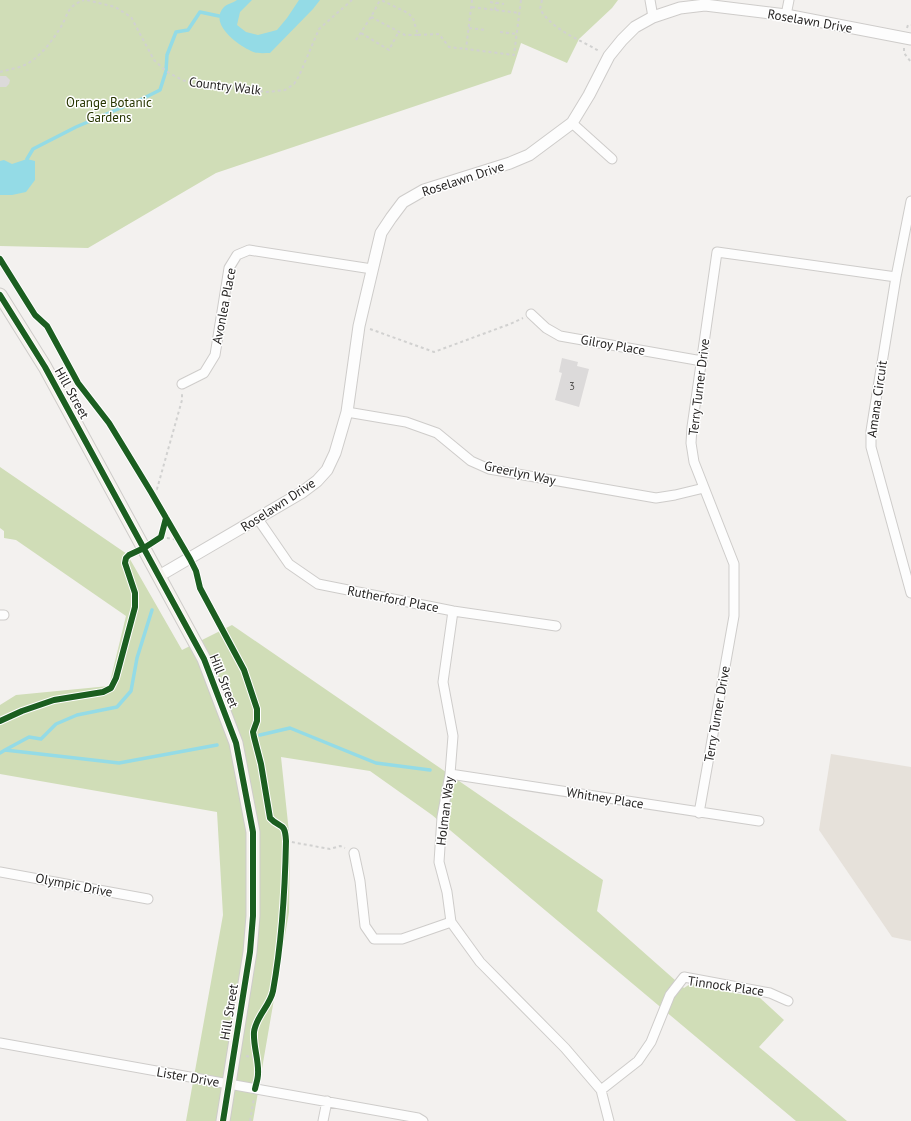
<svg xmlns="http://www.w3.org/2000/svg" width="911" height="1121" font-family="'PT Sans',sans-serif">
<rect width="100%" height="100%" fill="#f3f1ef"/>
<path fill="#e6e1da" d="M831,754L911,767V941L892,937L819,830Z"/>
<path fill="#d0ddb7" d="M0,0H618L612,8L579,39L567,63L521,43L511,74L216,173L88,248L0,246Z
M0,467L127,554L182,650L232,625L603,880L597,911L684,988L690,984L760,998L784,1020L759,1047L847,1121H796L432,815L370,771L281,757L290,842L289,912L253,1121H186L223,915L217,812L0,774V705L16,695L109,686L126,616L16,540L4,538V531L0,528Z"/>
<path fill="#94dbe6" d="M237,0H252L240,12L237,25L246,32L258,35L277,30L287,18L299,0H320L313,9L270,53C264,53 256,54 251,51C238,45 208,24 224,7C227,4 233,3 237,0Z
M27,159L35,161V180L26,192L12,195H0V161L4,160L12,164Z"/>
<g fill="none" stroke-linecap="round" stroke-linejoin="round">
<path stroke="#94dbe6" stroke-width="3.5" d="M27,159L33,149L76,127L144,98L160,90L166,71L167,55L176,32L188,30L200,12L219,16
M260,735L290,728L376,763L430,770
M5,750L29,737L41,739L56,724L77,715L117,707L131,691L137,658L152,610
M0,753L5,750L119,763L217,745"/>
</g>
<path fill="#dcdada" d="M0,76H6L10,80L9,84L6,87H0Z
M562,358L578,362L577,366L589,369L579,407L555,400L562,373L559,372Z"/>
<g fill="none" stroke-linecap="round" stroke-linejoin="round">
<defs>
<path id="minor" d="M650,0L653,17
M786,15L789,0
M572,123L612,159
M911,201L896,277L874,412L871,431V447L911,593
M531,314L546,328L560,336L702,361
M182,384L204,373L215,355L229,268L237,255L249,250L372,269
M347,412L406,422L437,433L471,461L489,469L656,498L675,495L704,488
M258,519L289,564L318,584L453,611L556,626
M453,611L443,682L453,736L450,774L442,817L439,862L447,892L451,922L480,962L565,1048L601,1090L609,1121
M0,615H4
M450,774L759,821
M699,813L734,616V564L694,462L691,443L692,427L717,252L896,277
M354,853L360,881L365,926L374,939H402L451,922
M0,872L148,899
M0,1043L418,1118L423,1121
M601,1090L638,1061L651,1042L670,995L684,977L770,993L788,1001
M323,1121L327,1101"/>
<path id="tertiary" d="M159,576L301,493L317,481L327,470L335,453L347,412L359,326L376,254L381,233L391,218L403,202L424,190L510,163L529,155L572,123L589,95L609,56L622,40L635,27L653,17L680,8L705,5L786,15L911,39"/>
<path id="secondary" d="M0,295L45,367L204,659L236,743L253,832V916L250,952L223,1121"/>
</defs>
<use href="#minor" stroke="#ceccca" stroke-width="11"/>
<use href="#tertiary" stroke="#ceccca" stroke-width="13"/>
<use href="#secondary" stroke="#ceccca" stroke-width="15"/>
<path stroke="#d1d1d0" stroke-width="2" stroke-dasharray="3 3" stroke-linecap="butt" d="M87,0L115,7L131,17L154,60L166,71L182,80L199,85L267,92L285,90L294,84L299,76L319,29L352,0
M472,0L466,49L514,55L521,0
M542,0L540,9C552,30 579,39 599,51
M490,2L504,4
M472,7L519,13
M495,10L496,3
M371,17L405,35H418L413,18L408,13L381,0
M469,28L485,30
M907,28L908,25H911
M500,32L517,34
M361,33L389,50L399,31
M418,35L439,34L449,47L466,49
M356,40L371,17L380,0
M904,48V53L911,62
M0,72C9,69 22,68 30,62C42,54 51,42 59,30C69,15 65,7 84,0
M370,329L434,352L510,324L523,318
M151,492L157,489L182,400V394
M161,537L178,540
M153,542L161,537L166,518
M0,721L22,711L54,700L103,692L111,688L116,678L135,607V599L134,587L125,563L129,555L133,552
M286,841L330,849L340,846L345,848
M246,1056L257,1058
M250,1121L254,1098"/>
<use href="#minor" stroke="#fdfdfd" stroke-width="9"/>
<use href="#tertiary" stroke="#fdfdfd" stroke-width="11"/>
<use href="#secondary" stroke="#f6f3ee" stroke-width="13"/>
<defs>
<path id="cycleway" d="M0,259L35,315L47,326L78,383L109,423L151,492L190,559L196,571L200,588L244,670L257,709V721L253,732L254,737L261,764L270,818C280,829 285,821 286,841C285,892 282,941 273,991C270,1006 256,1016 254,1032C253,1046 259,1060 258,1074C258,1079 256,1084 255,1089
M0,295L45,367L204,659L236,743L253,832V916L250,952L223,1121
M0,721L22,711L54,700L103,692L111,688L116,678L135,607V593L125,563L126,558L129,555L144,548L161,537L166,518"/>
</defs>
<use href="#cycleway" stroke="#fff" stroke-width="8"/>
<use href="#cycleway" stroke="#1b5e20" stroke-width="6"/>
</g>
<g text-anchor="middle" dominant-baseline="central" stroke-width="3" stroke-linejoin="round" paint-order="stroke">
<g font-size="11" fill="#565453">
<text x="572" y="386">3</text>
</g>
<g font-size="13" fill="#262423" stroke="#fff">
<text transform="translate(810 21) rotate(10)">Roselawn Drive</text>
<text transform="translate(225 86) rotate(7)">Country Walk</text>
<text transform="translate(463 179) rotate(-18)">Roselawn Drive</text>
<text transform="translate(224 306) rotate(-79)">Avonlea Place</text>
<text transform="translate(613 345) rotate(10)">Gilroy Place</text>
<text transform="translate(699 387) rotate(-83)">Terry Turner Drive</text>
<text transform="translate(72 393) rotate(61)">Hill Street</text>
<text transform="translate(877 399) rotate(-82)">Amana Circuit</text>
<text transform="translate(520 473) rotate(12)">Greerlyn Way</text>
<text transform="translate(278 505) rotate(-33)">Roselawn Drive</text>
<text transform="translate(393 599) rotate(11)">Rutherford Place</text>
<text transform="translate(224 681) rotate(68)">Hill Street</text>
<text transform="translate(717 714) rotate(-80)">Terry Turner Drive</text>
<text transform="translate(605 798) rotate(9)">Whitney Place</text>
<text transform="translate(445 811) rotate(-83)">Holman Way</text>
<text transform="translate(74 885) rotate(11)">Olympic Drive</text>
<text transform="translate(726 986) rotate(8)">Tinnock Place</text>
<text transform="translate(229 1012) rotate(-81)">Hill Street</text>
<text transform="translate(188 1077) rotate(10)">Lister Drive</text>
</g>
<g font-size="13" fill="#273500" stroke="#fff">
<text x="109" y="102">Orange Botanic<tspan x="109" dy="15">Gardens</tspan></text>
</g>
</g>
</svg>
